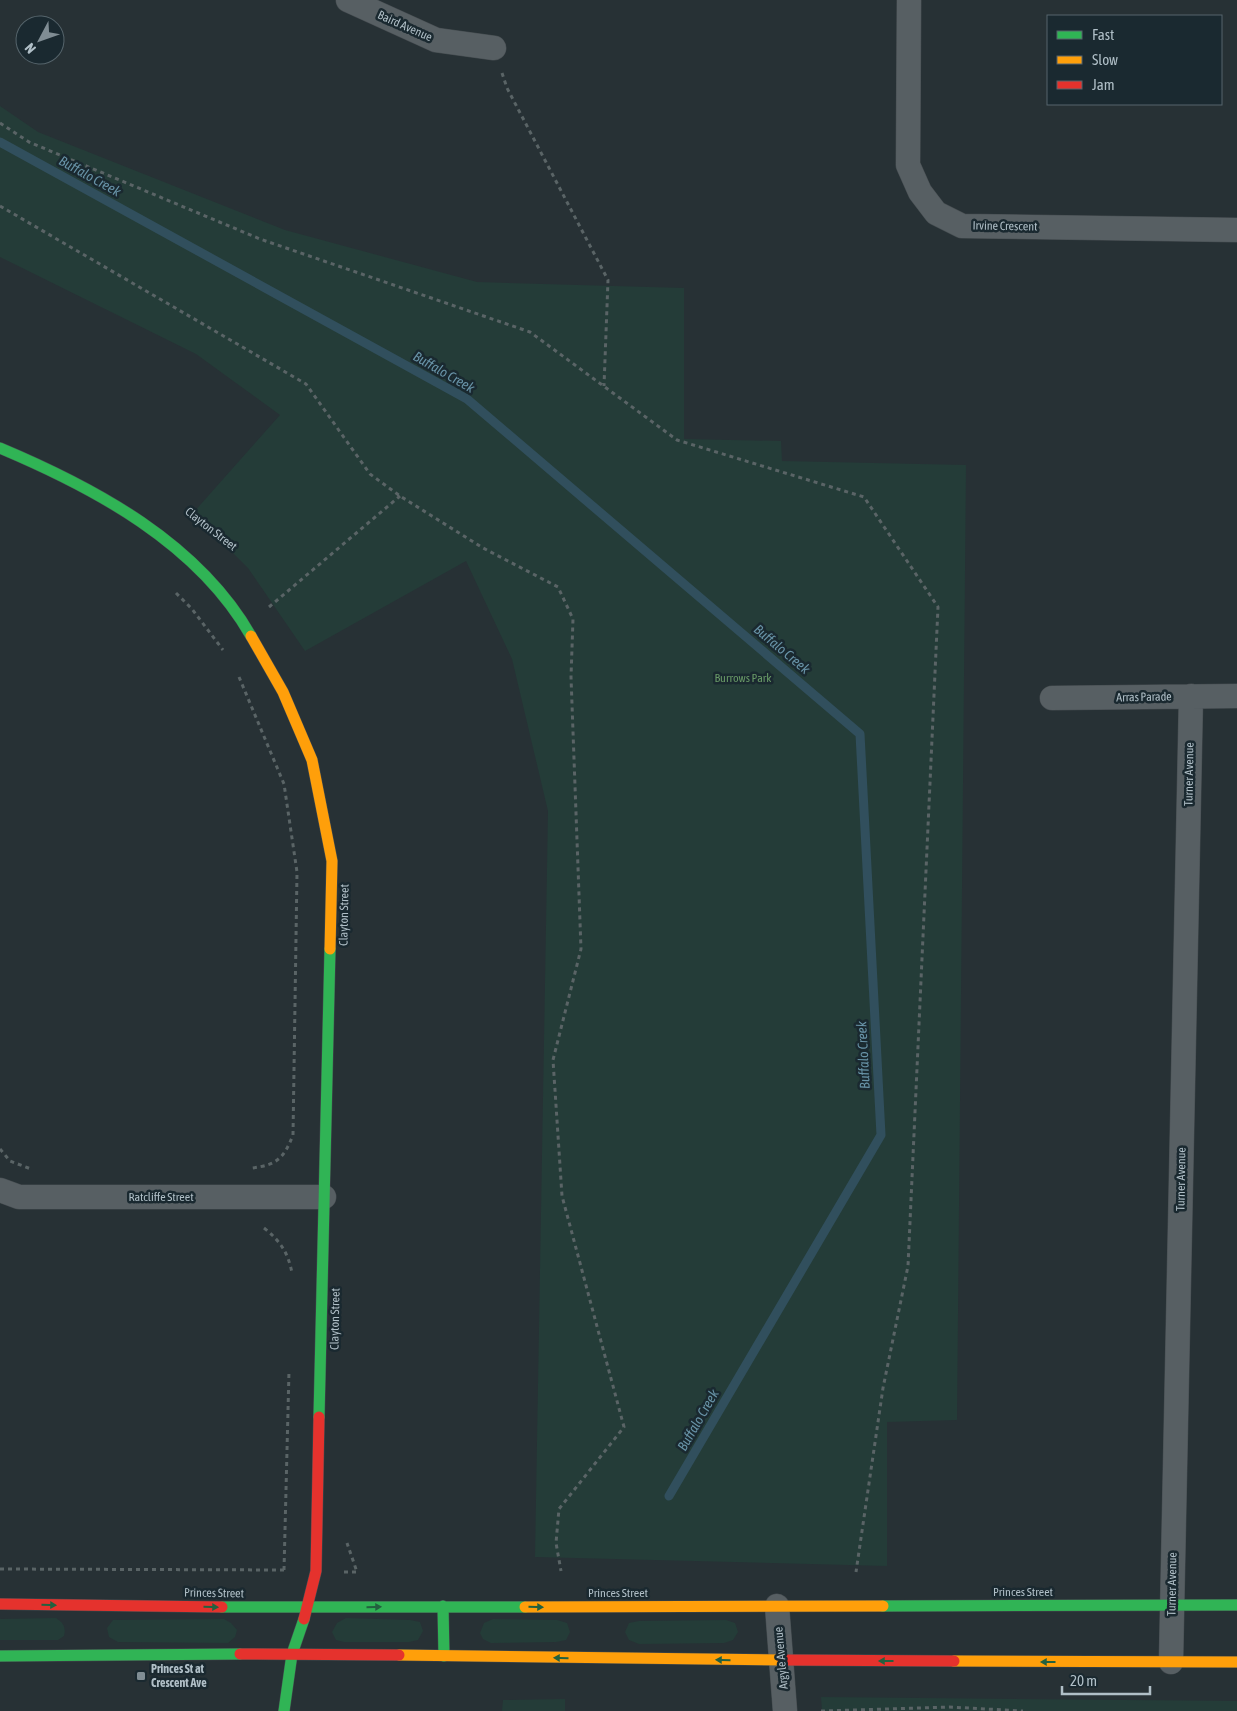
<svg xmlns="http://www.w3.org/2000/svg" width="1237" height="1711" font-family="'Asap Condensed',sans-serif">
<rect width="100%" height="100%" fill="#273135"/>
<path fill="#243c38" d="M0,106L38,132L285,230L477,282L684,288V439L781,441L782,461L966,465L957,1420L887,1422V1566L535,1557L548,811L512,659L466,561L305,651L248,568L193,513L280,415L196,354L0,257Z
M56,1618C64,1623 66,1628 64,1636L58,1640H0V1619Z
M346,1618L410,1620L420,1622L423,1631L418,1640L409,1642H344L336,1640L332,1632L337,1623Z
M224,1619L231,1623L237,1630L235,1637L228,1643L118,1642L109,1637L107,1628L113,1620Z
M493,1619L557,1620L567,1623L570,1632L566,1640L556,1642L491,1643L483,1639L480,1633L484,1623Z
M726,1620L735,1623L738,1632L733,1640L724,1643L639,1644L629,1640L625,1632L629,1623L639,1621Z
M821,1697L1237,1701V1711H822Z
M565,1699V1711H502L503,1700Z"/>
<g fill="none" stroke-linecap="round" stroke-linejoin="round">
<path stroke="#314f5d" stroke-width="9" d="M0,142L467,399L860,734L881,1135L669,1496"/>
<defs>
<path id="street" d="M348,0L436,40L494,48
M909,0L908,165L920,192L936,213L962,226L1237,230
M1052,698L1237,696
M0,1190L19,1197H324
M777,1606L785,1711
M1171,1662L1191,696"/>
<path id="fast" d="M0,448C95,488 198,543 251,636
M319,1417L330,949
M443,1606L444,1656
M883,1606L1237,1605
M222,1607H525
M0,1656L240,1654
M284,1711L292,1654L304,1619"/>
<path id="slow" d="M251,636L283,692L312,760L332,861L330,949
M525,1607L883,1606
M399,1655L783,1660
M954,1661L1237,1662"/>
<path id="jam" d="M0,1604L222,1607
M304,1619L316,1571L319,1417
M240,1654L399,1655
M783,1660L954,1661"/>
</defs>
<use href="#street" stroke="#454c50" stroke-width="25"/>
<use href="#fast" stroke="#454c50" stroke-width="12"/>
<use href="#slow" stroke="#454c50" stroke-width="12"/>
<use href="#jam" stroke="#454c50" stroke-width="12"/>
<path stroke="#5a6466" stroke-width="3" stroke-dasharray="4 4" stroke-linecap="butt" d="M502,73L507,88L608,280L604,386
M0,123L29,142L260,239L530,332L677,440L864,497L938,607L908,1266L883,1388L856,1572
M0,206L306,384L370,474L400,496L483,548L558,587L573,619L571,677L581,949L553,1060L562,1196L624,1427L559,1509L556,1543L561,1571
M176,593L192,609L223,650
M269,607L400,496
M239,677L284,784L297,872L293,1135C284,1158 277,1165 252,1168
M0,1149L10,1161L31,1169
M264,1228C280,1241 288,1252 292,1273
M0,1569L288,1570
M284,1570L289,1371
M344,1572H357L347,1543
M821,1711L949,1707L1023,1711"/>
<use href="#street" stroke="#575f63" stroke-width="24"/>
<use href="#fast" stroke="#30b455" stroke-width="11"/>
<use href="#slow" stroke="#ff9f0a" stroke-width="11"/>
<use href="#jam" stroke="#e5322d" stroke-width="11"/>
</g>
<defs><path id="oneway-solid" d="M-6-.8H1V-3.2L6.5 0L1 3.2V.8H-6Z" transform="scale(1.25)"/></defs>
<g fill="#23613f">
<use href="#oneway-solid" transform="translate(49 1605) rotate(1)"/>
<use href="#oneway-solid" transform="translate(211 1607) rotate(1)"/>
<use href="#oneway-solid" transform="translate(374 1607) rotate(-1)"/>
<use href="#oneway-solid" transform="translate(536 1607) rotate(1)"/>
<use href="#oneway-solid" transform="translate(561 1658) rotate(-179)"/>
<use href="#oneway-solid" transform="translate(723 1660) rotate(-179)"/>
<use href="#oneway-solid" transform="translate(886 1661) rotate(-180)"/>
<use href="#oneway-solid" transform="translate(1048 1662) rotate(-180)"/>
</g>
<rect fill="#808d94" stroke="#1a2930" stroke-width="2" x="136" y="1671" width="10" height="10" rx="2.5"/>
<g text-anchor="middle" dominant-baseline="central" stroke-width="5" stroke-linejoin="round" paint-order="stroke">
<g font-size="12" fill="#b0bfc7" stroke="#1a2930">
<text transform="translate(405 26) rotate(24)">Baird Avenue</text>
<text transform="translate(1005 226) rotate(1)">Irvine Crescent</text>
<text transform="translate(211 529) rotate(38)">Clayton Street</text>
<text transform="translate(1144 697) rotate(-1)">Arras Parade</text>
<text transform="translate(1189 774) rotate(-89)">Turner Avenue</text>
<text transform="translate(344 915) rotate(-89)">Clayton Street</text>
<text transform="translate(1181 1179) rotate(-89)">Turner Avenue</text>
<text x="161" y="1197">Ratcliffe Street</text>
<text transform="translate(335 1319) rotate(-89)">Clayton Street</text>
<text transform="translate(1172 1584) rotate(-89)">Turner Avenue</text>
<text x="1023" y="1592">Princes Street</text>
<text transform="translate(214 1593) rotate(1)">Princes Street</text>
<text x="618" y="1593">Princes Street</text>
<text transform="translate(781 1658) rotate(-95)">Argyle Avenue</text>
</g>
<g font-size="12" fill="#689966" stroke="#1a2930">
<text x="743" y="678">Burrows Park</text>
</g>
<g font-size="12" font-weight="bold" fill="#b0bfc7" stroke="#1a2930" text-anchor="start">
<text x="151" y="1669">Princes St at<tspan x="151" dy="14">Crescent Ave</tspan></text>
</g>
<g font-size="14" font-style="italic" fill="#6893a7" stroke="#1a2930">
<text transform="translate(90 176) rotate(29)">Buffalo Creek</text>
<text transform="translate(444 372) rotate(30)">Buffalo Creek</text>
<text transform="translate(782 649) rotate(40)">Buffalo Creek</text>
<text transform="translate(863 1055) rotate(-93)">Buffalo Creek</text>
<text transform="translate(698 1420) rotate(-60)">Buffalo Creek</text>
</g>
</g>
<rect x="1047" y="15" width="175" height="90" fill="#1a2930" stroke="#56656c"/>
<rect x="1057" y="31" width="25" height="8" fill="#30b455" stroke="#56656c"/>
<text x="1092" y="40" font-size="15" fill="#b0bfc7">Fast</text>
<rect x="1057" y="56" width="25" height="8" fill="#ff9f0a" stroke="#56656c"/>
<text x="1092" y="65" font-size="15" fill="#b0bfc7">Slow</text>
<rect x="1057" y="81" width="25" height="8" fill="#e5322d" stroke="#56656c"/>
<text x="1092" y="90" font-size="15" fill="#b0bfc7">Jam</text>
<g transform="translate(40 40) rotate(229)"><circle r="24" fill="#1a2930" stroke="#56656c"/>
<path d="M0-4L9 19L0 12L-9 19Z" fill="#808d94"/>
<text y="-8" font-size="14" font-weight="bold" text-anchor="middle" fill="#b0bfc7">N</text>
</g>
<path d="M1062 1686v8h88v-8" fill="none" stroke="#b0bfc7" stroke-width="2.5"/>
<text x="1070" y="1686" font-size="15" fill="#b0bfc7" stroke="#1a2930" stroke-width="4" paint-order="stroke">20 m</text>
</svg>
